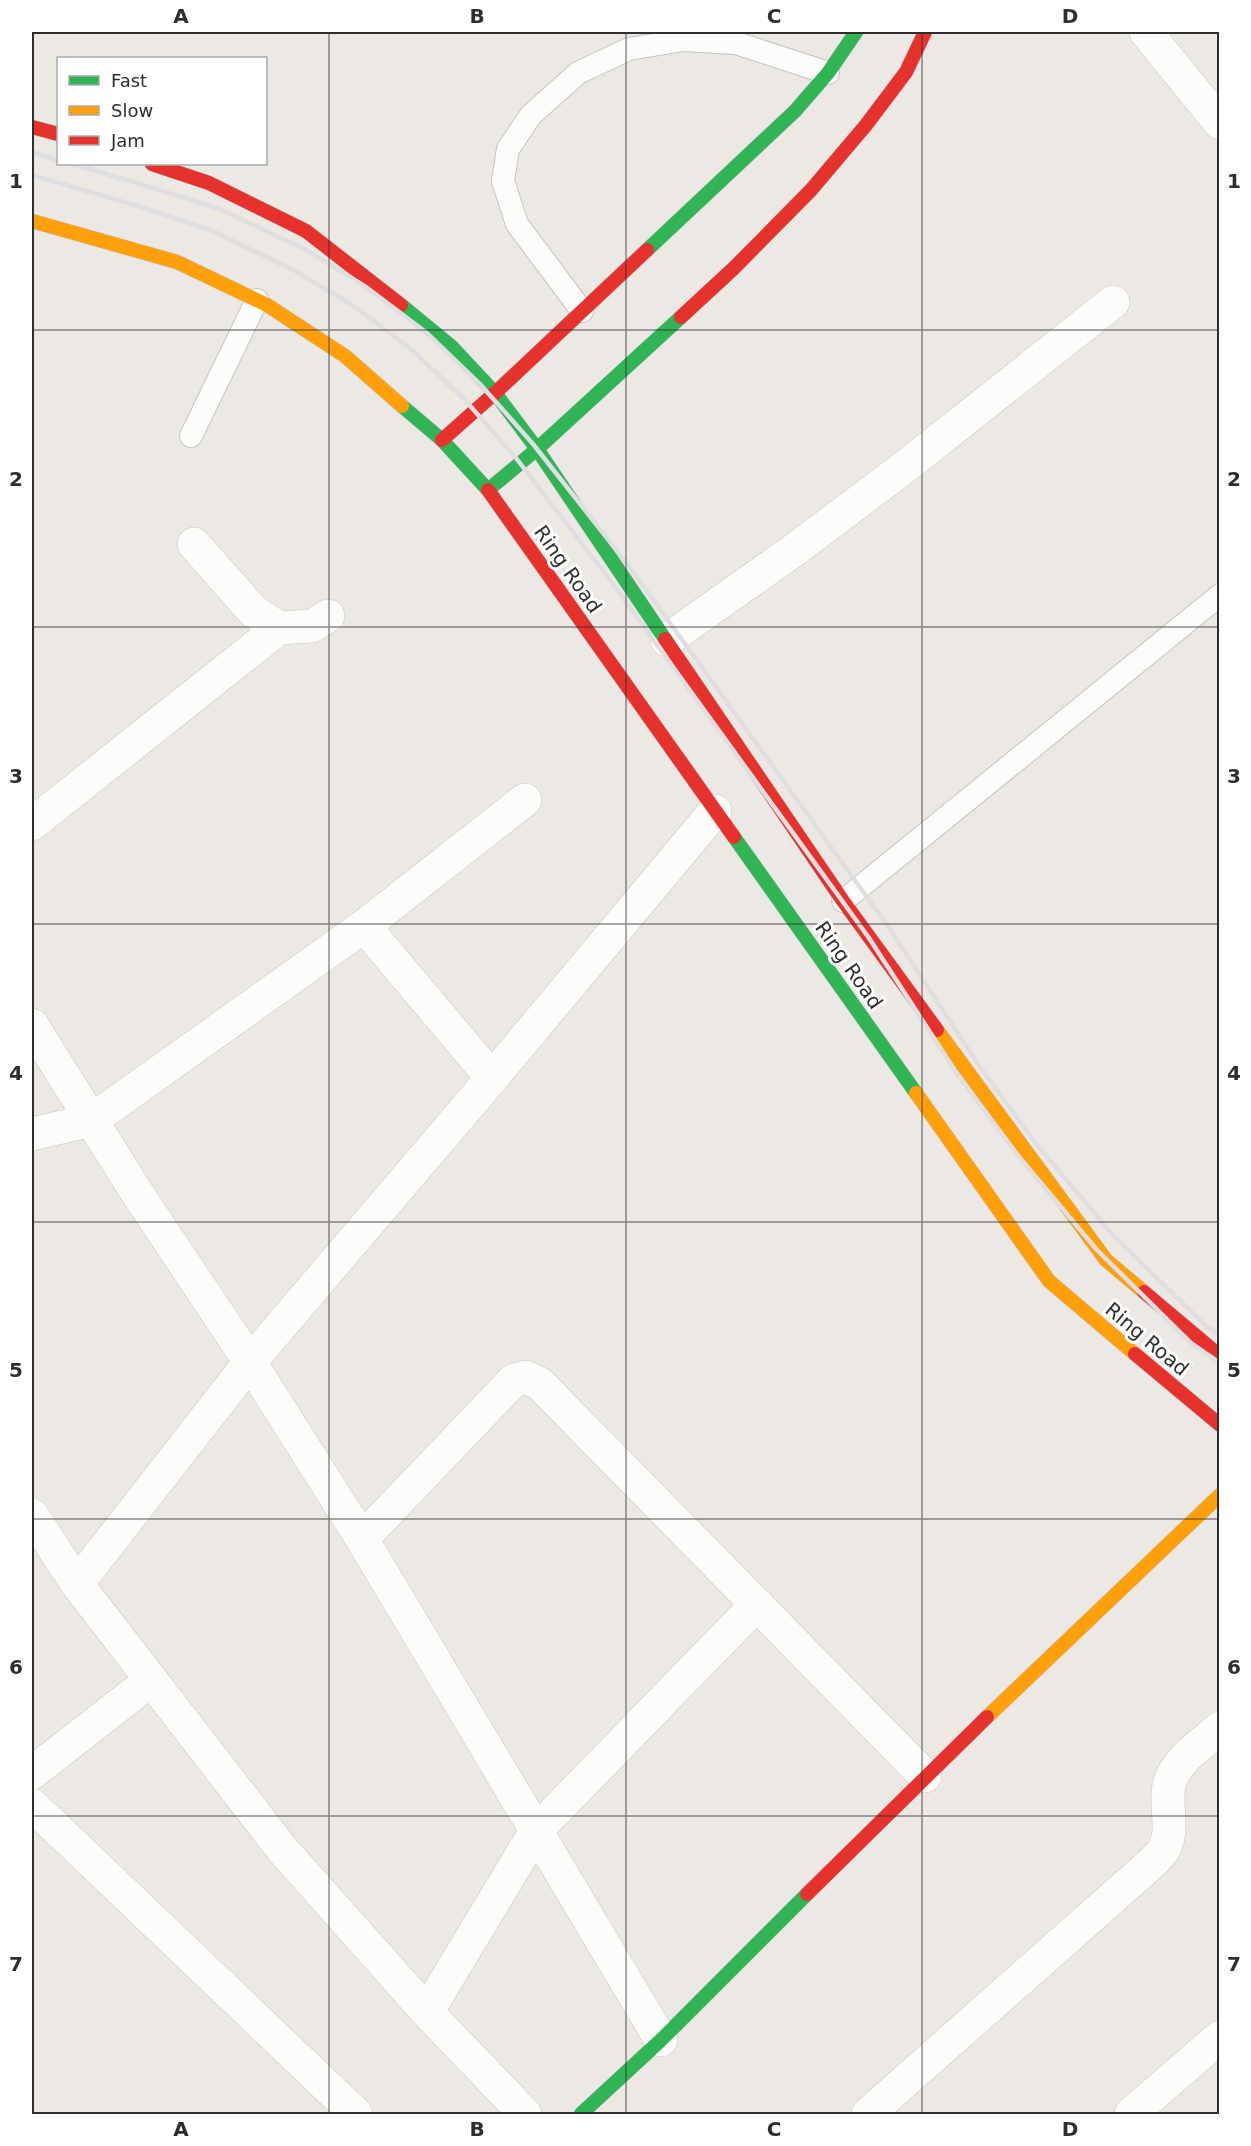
<svg xmlns="http://www.w3.org/2000/svg" width="1251" height="2146" font-family="'DejaVu Sans',sans-serif">
<rect width="100%" height="100%" fill="#ece8e4"/>
<g fill="none" stroke-linecap="round" stroke-linejoin="round">
<defs>
<path id="lane" d="M582,311L517,224L503,181L508,149L531,115L578,73L629,49L683,40L736,43L828,73
M191,436L257,300
M843,901L1220,595"/>
<path id="street" d="M1146,32L1220,123
M194,544L254,612L279,628L312,626L328,616
M667,640L797,548L906,466L1113,302
M32,824L279,628
M364,926L525,800
M32,1025L137,1193L250,1362L362,1539L661,2040
M492,1078L715,811
M32,1134L92,1120L364,926L492,1078L250,1362L77,1584
M32,1515L77,1584L282,1849L427,2012L525,2114
M362,1539L514,1380L526,1377L540,1384L925,1776
M32,1773L151,1680
M32,1805L356,2114
M427,2012L536,1831L757,1604
M868,2114L1145,1869C1151,1864 1157,1858 1162,1852C1177,1831 1162,1801 1171,1779C1179,1758 1204,1742 1220,1728
M1131,2114L1220,2037"/>
<path id="fast" d="M647,250L795,111L828,73L856,32
M401,305L452,347L495,393L537,449
M402,406L442,440L488,490L537,449L681,317
M537,449L665,639
M734,837L916,1093
M581,2114L661,2040L807,1894"/>
<path id="slow" d="M32,221L177,262L267,305L345,356L402,406
M937,1030L1106,1260L1144,1292
M916,1093L1049,1281L1135,1354
M987,1717L1220,1495"/>
<path id="jam" d="M32,127L58,134
M152,164L209,183L306,231L401,305
M681,317L734,268L811,190L866,125L906,72L925,32
M442,440L495,393L647,250
M488,490L734,837
M665,639L843,901L937,1030
M1144,1292L1220,1356
M1135,1354L1220,1425
M807,1894L987,1717"/>
</defs>
<use href="#lane" stroke="#c5c4c5" stroke-width="24"/>
<use href="#street" stroke="#c5c4c5" stroke-width="34"/>
<use href="#fast" stroke="#c5c4c5" stroke-width="15"/>
<use href="#slow" stroke="#c5c4c5" stroke-width="15"/>
<use href="#jam" stroke="#c5c4c5" stroke-width="15"/>
<use href="#lane" stroke="#fcfcfb" stroke-width="22"/>
<use href="#street" stroke="#fcfcfb" stroke-width="33"/>
<use href="#fast" stroke="#30b455" stroke-width="14"/>
<use href="#slow" stroke="#ff9f0a" stroke-width="14"/>
<use href="#jam" stroke="#e5322d" stroke-width="14"/>
<path stroke="#dfdfe1" stroke-width="4.5" d="M32,152L58,160
M72,164L147,186L222,210L308,251L366,287L427,333L480,384L533,444L629,566L887,925L980,1067L1037,1145L1113,1235L1206,1326L1220,1335
M32,175L141,207L213,231L297,272L354,306L412,350L464,399L516,458L610,580L869,938L961,1080L1020,1158L1097,1250L1191,1343L1220,1363"/>
</g>
<path fill="none" stroke="#2e2e2e" stroke-width="1.5" stroke-opacity="0.55" d="M329,32V2114M626,32V2114M922,32V2114M32,330H1220M32,627H1220M32,924H1220M32,1222H1220M32,1519H1220M32,1816H1220"/>
<g text-anchor="middle" dominant-baseline="central" stroke-width="6" stroke-linejoin="round" paint-order="stroke">
<g font-size="20" fill="#2e2e2e" stroke="#fff">
<text transform="translate(568 569) rotate(55)">Ring Road</text>
<text transform="translate(849 965) rotate(55)">Ring Road</text>
<text transform="translate(1147 1339) rotate(40)">Ring Road</text>
</g>
</g>
<rect width="1251" height="2146" fill="none" stroke="#ffffff" stroke-width="66"/>
<rect x="57" y="57" width="210" height="108" fill="#ffffff" stroke="#ababab" stroke-width="1.5"/>
<rect x="69" y="76" width="30" height="9" fill="#30b455" stroke="#ababab" stroke-width="1.5"/>
<text x="111" y="87" font-size="18" fill="#2e2e2e">Fast</text>
<rect x="69" y="106" width="30" height="9" fill="#ff9f0a" stroke="#ababab" stroke-width="1.5"/>
<text x="111" y="117" font-size="18" fill="#2e2e2e">Slow</text>
<rect x="69" y="136" width="30" height="9" fill="#e5322d" stroke="#ababab" stroke-width="1.5"/>
<text x="111" y="147" font-size="18" fill="#2e2e2e">Jam</text>
<rect x="33" y="33" width="1185" height="2080" fill="none" stroke="#2e2e2e" stroke-width="2"/>
<g font-size="20" text-anchor="middle" font-weight="bold" fill="#2e2e2e">
<text x="181" y="23">A</text>
<text x="477" y="23">B</text>
<text x="774" y="23">C</text>
<text x="1070" y="23">D</text>
<text x="16" y="188">1</text>
<text x="1234" y="188">1</text>
<text x="16" y="486">2</text>
<text x="1234" y="486">2</text>
<text x="16" y="783">3</text>
<text x="1234" y="783">3</text>
<text x="16" y="1080">4</text>
<text x="1234" y="1080">4</text>
<text x="16" y="1377">5</text>
<text x="1234" y="1377">5</text>
<text x="16" y="1674">6</text>
<text x="1234" y="1674">6</text>
<text x="16" y="1971">7</text>
<text x="1234" y="1971">7</text>
<text x="181" y="2136">A</text>
<text x="477" y="2136">B</text>
<text x="774" y="2136">C</text>
<text x="1070" y="2136">D</text>
</g>
</svg>
